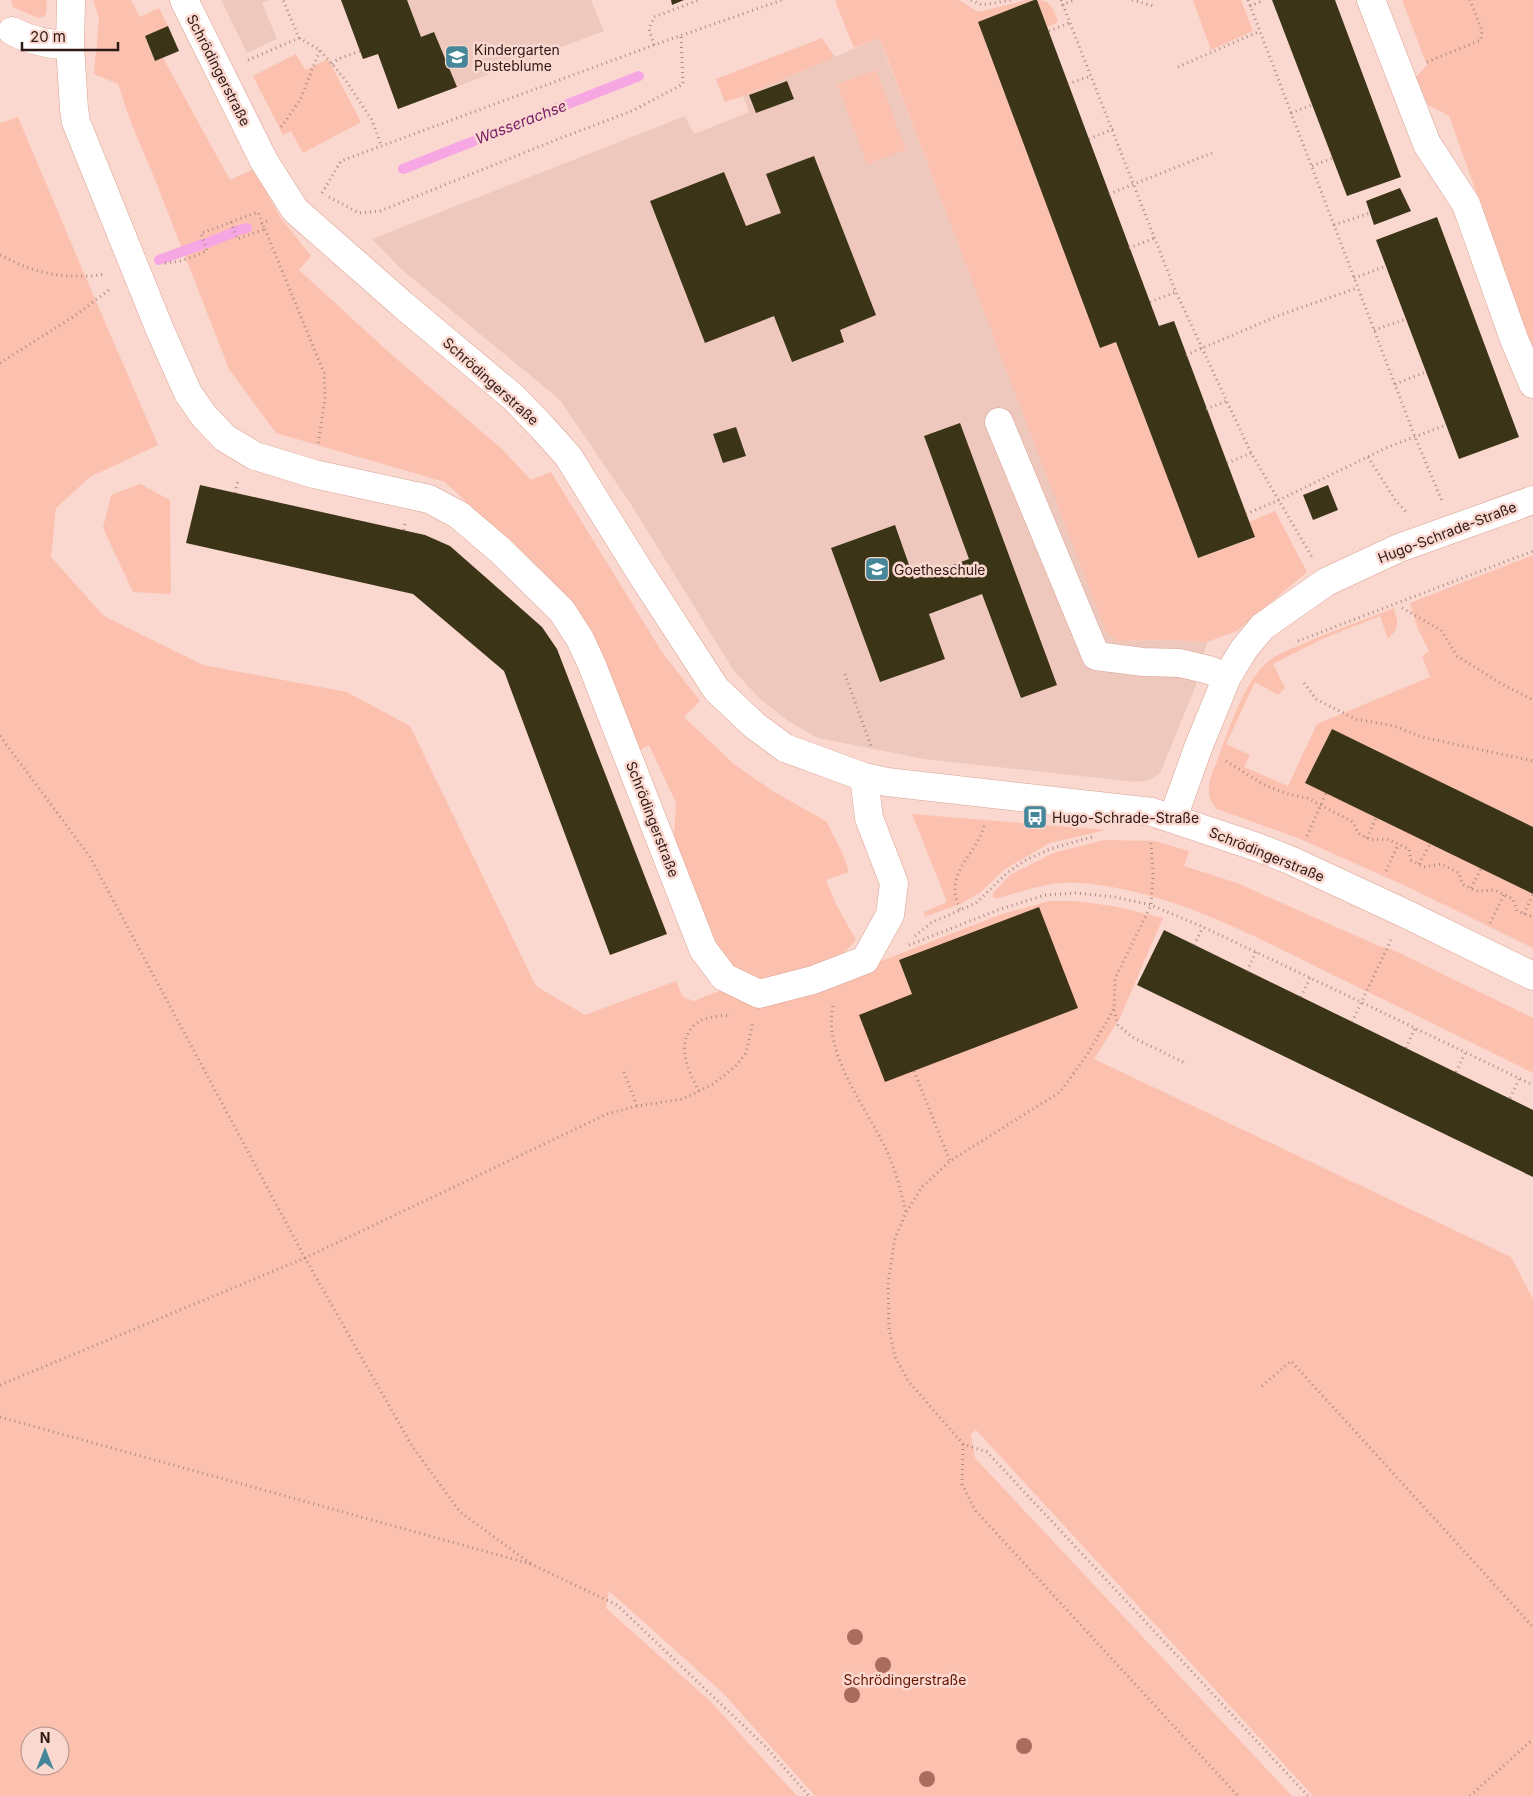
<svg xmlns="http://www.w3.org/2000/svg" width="1533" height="1796" font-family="Inter,sans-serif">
<rect width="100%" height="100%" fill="#fbd8cf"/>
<path fill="#eec8bd" d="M221,0H269L262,3L277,39L247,53Z
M341,0H591L604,31L398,109L378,54L363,59Z
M879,38L1004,362L1117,641L1165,640L1207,642L1195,688L1160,773L1149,780L1136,782L924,759L818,738L788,721L759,698L734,671L632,506L560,400L400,268L372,239L685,116L694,134L749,112L743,96Z"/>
<path fill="#fcc0af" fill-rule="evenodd" d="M11,0H46L47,8L45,16L38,18L13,7Z
M93,0H131L140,17L159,8L168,26L145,36L155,61L163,58L230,180L254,169L280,217L311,256L299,270L392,355L502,449L531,480L551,472L662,652L700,701L684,717L734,764L774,792L826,821L842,852L849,872L826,880L836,904L856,940L827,970L774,986L733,976L717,957L673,851L676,803L649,745L637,751L601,669L562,592L445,482L276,433L229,369L154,177L130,120L118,84L94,74L99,19Z
M838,0H959L978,12L1027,0H1034L978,22L1100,347L1116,342L1198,558L1254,538L1249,522L1275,511L1307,572L1237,631L1207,642L1165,640L1117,641L1106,632L885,52L879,38L854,48L835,1Z
M1037,0C1051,0 1054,10 1058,22L1047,27Z
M1193,0H1241L1253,31L1211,50Z
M1402,0H1533V350L1449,116L1428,105L1416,77L1427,65Z
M822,38L835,57L743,96L725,102L716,79Z
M296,54L305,70L328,59L361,122L303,153L291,131L283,135L253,76Z
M876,70L906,150L867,164L837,84Z
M18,117L86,278L158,445L90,477L56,508L51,557L104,616L203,665L347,692L410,726L536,986L585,1015L676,981L683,997L694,1001L721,990L771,1004L1002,914L1049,901H1075L1113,906L1163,918L1120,1018L1094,1059L1511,1257L1533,1299V1796H1313L976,1430L971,1434L975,1458L1292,1796H815L722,1692L609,1591L606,1608L711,1702L797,1796H0V123ZM30,1736H60V1766H30Z
M140,484L170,500L171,594L133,592L103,528L111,495Z
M1533,555V827L1332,729L1305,783L1533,894V948L1410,888L1298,838L1217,809C1201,793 1212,774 1219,756C1230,727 1242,687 1265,664C1275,654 1292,649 1305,643C1334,630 1364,620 1394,608C1398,624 1400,627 1388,639L1380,616L1322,639L1273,664L1285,688L1278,695L1255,682L1226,744L1250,755L1244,767L1288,786L1317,724L1430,677L1422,656L1429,651L1417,627L1410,603Z
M912,814L1106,830L1050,843L1005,869L981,892L960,904L925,917L924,912L947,902Z
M1104,840L1155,841L1189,851L1184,866L1237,883L1379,946L1393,950L1533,1018V1073C1465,1039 1397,1006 1329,973C1250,934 1167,889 1078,883C1049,881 1023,891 996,899L993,897V893L1010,875L1053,853Z"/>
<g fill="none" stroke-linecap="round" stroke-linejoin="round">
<path stroke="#f5a6e3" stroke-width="10" d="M403,169L639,76
M236,231L247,228
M207,243L232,233
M159,260L203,244"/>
</g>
<path fill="#3c3416" d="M341,0H407L421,37L434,32L457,87L398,109L378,54L363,59Z
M671,0H684L672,5Z
M1034,0H1037L1159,326L1174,321L1255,537L1198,558L1116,342L1100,348L978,22Z
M1272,0H1335L1401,177L1347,196Z
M168,26L179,51L155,61L145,36Z
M787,81L794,99L756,113L749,95Z
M814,156L876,315L840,330L844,342L792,362L774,316L705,343L650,201L724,172L746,226L781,213L766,174Z
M1400,188L1411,211L1374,225L1366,201Z
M1437,217L1519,437L1459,459L1376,240Z
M960,423L1057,685L1021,698L982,594L929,614L945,659L880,682L831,548L895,525L914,579L969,559L924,436Z
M736,427L746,456L723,463L713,434Z
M200,485L425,535L450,546L542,627L557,649L667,934L610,955L504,671L413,594L186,543Z
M1328,485L1338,510L1313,520L1303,495Z
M1332,729L1533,827V894L1305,783Z
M1039,907L1078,1008L885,1082L859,1015L912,994L899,960Z
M1164,930L1533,1110V1177L1137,985Z"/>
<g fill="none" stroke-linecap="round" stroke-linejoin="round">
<defs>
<path id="minor" d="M71,0L70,45L74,109L76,122L160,330L188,393L204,416L225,438L255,456L314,474L429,499L459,515L500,550L562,611L580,639L592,665L703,949L724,977L759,994L813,980L865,960L890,915L894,883L869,818L864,777
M184,0L264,161L295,210L403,305L513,397L542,427L568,456L642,575L716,689L754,725L785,748L864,777L887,782L1152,812L1257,847L1292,861L1404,913L1533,976
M1371,0L1427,144L1466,204L1514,339L1533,384
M12,31C31,41 49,45 70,45
M999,422L1096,656L1143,662L1180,663L1209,670L1227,677
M1173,818L1198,748L1227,677L1244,649L1262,627L1326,582L1399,548L1533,500"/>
</defs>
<use href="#minor" stroke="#d8a192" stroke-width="29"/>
<path stroke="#a98c84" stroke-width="3" stroke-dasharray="1 4" stroke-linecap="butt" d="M971,0L982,5L1012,0
M1061,0L1175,290L1251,453L1312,557
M1132,0L1154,6
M1248,0L1415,437L1442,501
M1062,5L1074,0
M1250,6L1264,0
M1049,31L1069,23
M299,38L320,50L344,78L372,120L381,145
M654,45L649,29L654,17L699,0
M248,60L299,38L283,0
M1427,62L1481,40L1482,31L1470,0
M332,64L338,59L360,51
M1178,67L1260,31
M1068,84L1091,76
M1291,113L1312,105
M281,127L300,100L320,50
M1089,139L1113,129
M1312,166L1333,158
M322,193L341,161L654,45L782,0
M1109,194L1212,153
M329,197L359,213L380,211L553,141L632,111L683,84L681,36
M231,222L237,239L265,229L262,223
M1334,225L1370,213
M265,229L324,373L325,398L318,444
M1129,248L1155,238
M0,255C11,260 21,266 32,269C56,277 81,278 106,274
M165,263L181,261L207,251L201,233L205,232L258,212L262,223L267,221
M1354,278L1386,266
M1150,302L1176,292
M1374,330L1406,319
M1186,355L1280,315L1357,288
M0,363L73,317L108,291L110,287
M1395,384L1426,372
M1206,409L1227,401
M1368,457L1396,501L1408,514
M1227,463L1251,453
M235,493L238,481
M1246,514L1279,500L1388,447L1446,425
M404,530L405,523
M1402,608L1441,630L1457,656L1500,683L1533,700
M1298,641L1533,551
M845,674L871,746
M1304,683L1316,699L1355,719L1394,726L1422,737L1533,761
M0,736L90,857L305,1258L412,1446L460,1512L531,1564
M1226,761L1266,786L1288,794L1307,798L1353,822L1358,833L1371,840L1387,839L1409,849L1411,860L1424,867L1441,864L1459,873L1462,884L1476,891L1495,890L1513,899L1517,911L1533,917
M1307,836L1326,793
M1367,838L1376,818
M1151,843L1153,874L1151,905L1115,979L1114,1009L1087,1055L1060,1092L950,1161L922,1187L906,1213L895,1238L888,1284L889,1329L895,1357L909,1382L963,1444L987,1452L1308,1796
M1419,864L1430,844
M1386,871L1398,845
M1471,888L1481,869
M960,909C942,871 978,856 985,822
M1524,914L1533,894
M1490,923L1504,895
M915,936L931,923L976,903L1007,873L1024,861L1050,849L1092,837
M909,945L998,910L1045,895L1077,893L1115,897L1151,905L1203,927L1361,1002L1533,1085
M1194,945L1203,927
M1247,971L1256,952
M1301,997L1310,978
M833,1006C822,1051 866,1108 885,1147C895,1167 901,1191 906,1213
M1114,1010L1118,1025L1132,1037L1187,1064
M1352,1022L1391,940
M1406,1048L1415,1028
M914,1071L950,1161
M624,1072L637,1106
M1456,1072L1465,1053
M699,1091C687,1069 673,1038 700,1021C708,1016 722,1016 731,1015
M1510,1098L1519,1079
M0,1385L305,1258L607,1114L637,1106L683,1099L713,1084L735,1067L746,1053L753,1022
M1262,1386L1291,1361L1533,1627
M0,1417L531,1564L617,1605L766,1747L809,1796
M963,1444L962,1484L975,1510L1238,1796
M1470,1796L1533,1739"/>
<use href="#minor" stroke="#fff" stroke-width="28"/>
</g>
<g fill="#aa6d5d">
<circle cx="855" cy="1637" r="8"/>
<circle cx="883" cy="1665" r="8"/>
<circle cx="852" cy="1695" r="8"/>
<circle cx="1024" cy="1746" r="8"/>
<circle cx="927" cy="1779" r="8"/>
</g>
<defs>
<symbol id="school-square" viewBox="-11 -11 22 22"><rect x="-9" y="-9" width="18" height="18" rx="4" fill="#458798" stroke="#fbd8cf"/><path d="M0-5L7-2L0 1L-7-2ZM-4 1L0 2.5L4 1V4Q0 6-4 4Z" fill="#fff"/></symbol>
<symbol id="bus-square" viewBox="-11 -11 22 22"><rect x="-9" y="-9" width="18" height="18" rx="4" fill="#458798" stroke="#fbd8cf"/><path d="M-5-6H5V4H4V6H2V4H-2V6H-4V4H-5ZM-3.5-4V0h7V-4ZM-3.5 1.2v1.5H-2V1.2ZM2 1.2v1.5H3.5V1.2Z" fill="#fff"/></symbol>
</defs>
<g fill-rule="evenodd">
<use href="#school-square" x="443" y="43" width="28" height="28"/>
<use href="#school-square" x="863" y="555" width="28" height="28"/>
<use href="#bus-square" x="1021" y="803" width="28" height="28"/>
</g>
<g text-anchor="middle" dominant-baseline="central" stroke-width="5" stroke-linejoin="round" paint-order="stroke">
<g font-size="14" fill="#2e1914" stroke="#fbd8cf" text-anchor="start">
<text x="474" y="49">Kindergarten<tspan x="474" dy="16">Pusteblume</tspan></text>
<text x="894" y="569">Goetheschule</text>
<text x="1052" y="817">Hugo-Schrade-Straße</text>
</g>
<g font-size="14" fill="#2e1914" stroke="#fbd8cf">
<text transform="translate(219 70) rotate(63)">Schrödingerstraße</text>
<text transform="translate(491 381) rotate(42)">Schrödingerstraße</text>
<text transform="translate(1447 532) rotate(-21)">Hugo-Schrade-Straße</text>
<text transform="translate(653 819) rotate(69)">Schrödingerstraße</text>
<text transform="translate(1267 854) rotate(22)">Schrödingerstraße</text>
</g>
<g font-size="14" fill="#681500" stroke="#fbd8cf">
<text x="905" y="1679">Schrödingerstraße</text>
</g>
<g font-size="15" font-style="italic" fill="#7a206a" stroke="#fbd8cf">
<text transform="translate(521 122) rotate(-21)">Wasserachse</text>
</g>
</g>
<g transform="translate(45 1751)"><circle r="24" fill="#fbd8cf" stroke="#a98c84"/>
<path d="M0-4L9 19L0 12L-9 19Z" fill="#458798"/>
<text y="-8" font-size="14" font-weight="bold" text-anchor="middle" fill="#2e1914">N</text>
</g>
<path d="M22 42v8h96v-8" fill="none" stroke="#2e1914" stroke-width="2.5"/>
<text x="30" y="42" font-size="15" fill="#2e1914" stroke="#fbd8cf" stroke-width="4" paint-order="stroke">20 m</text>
</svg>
